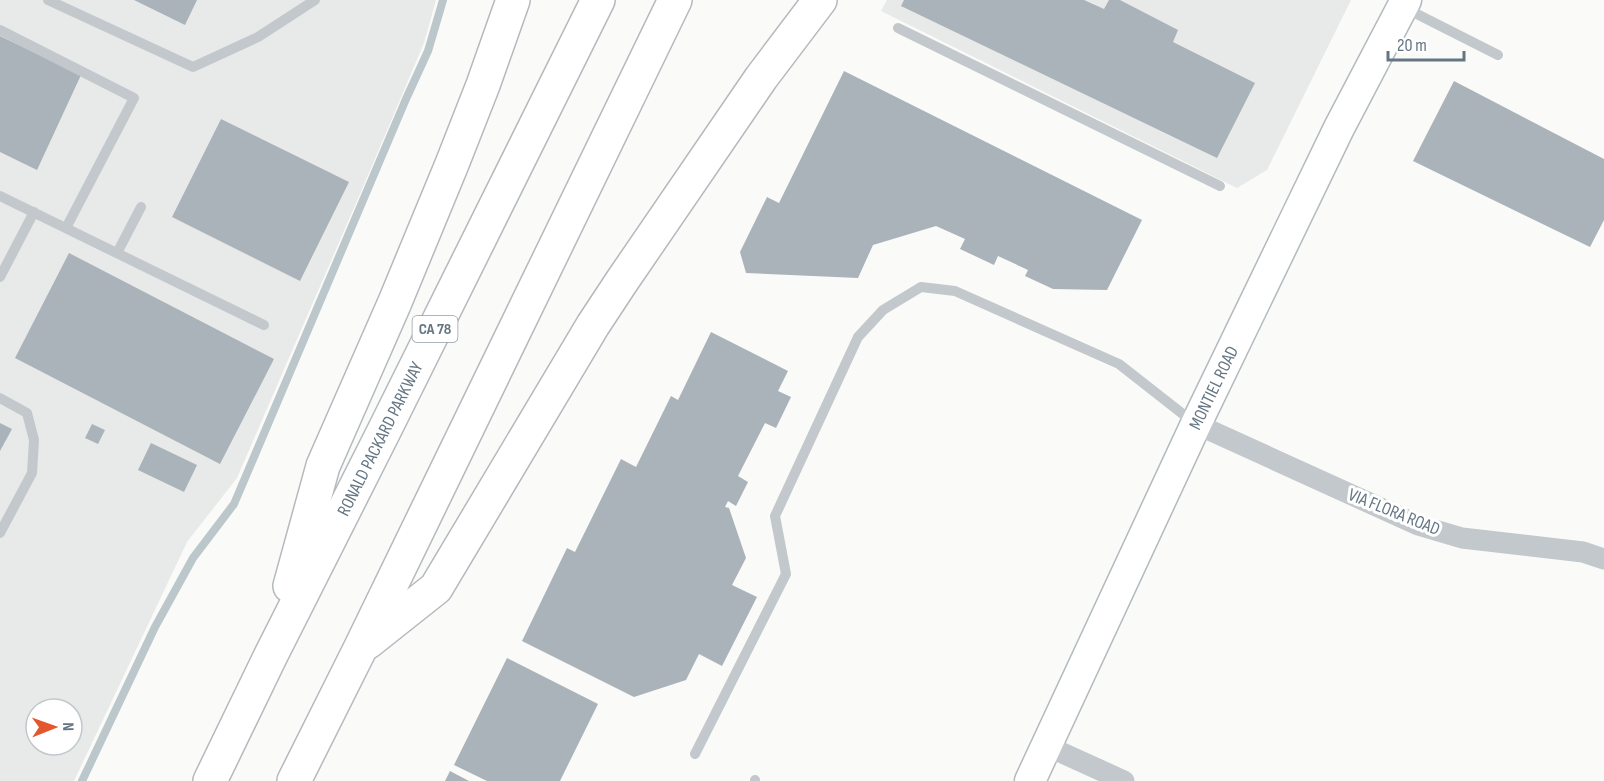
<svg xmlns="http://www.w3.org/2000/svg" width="1604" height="781" font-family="'Sofia Sans Condensed',sans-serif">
<rect width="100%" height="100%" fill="#fafaf8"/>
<path fill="#e8e9e9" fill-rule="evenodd" d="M0,0H436L424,43L363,187L237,478L187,542L74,781H0ZM36,709H72V745H36Z
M887,0H1351L1267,170L1237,188L881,11Z"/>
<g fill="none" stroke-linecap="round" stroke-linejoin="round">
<path stroke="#bbc7cb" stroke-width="8" d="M82,781L155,627L193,558L234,504L406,99L428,51L443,0"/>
</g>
<path fill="#aab3b9" d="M134,0H197L185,25Z
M904,0H1084L1104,9L1109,0H1120L1178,30L1173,42L1255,83L1217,158L901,6Z
M0,36L81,75L37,170L0,152Z
M844,71L1142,220L1107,290L1053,289L1025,276L1028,270L998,256L994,265L960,249L965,239L936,226L873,245L858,278L746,273L740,252L767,197L779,203Z
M1454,81L1604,159V220L1590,247L1413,161Z
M221,119L349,182L300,281L172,217Z
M69,253L274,359L220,464L15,358Z
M711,332L788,371L778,391L791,397L776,428L765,423L738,476L748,482L736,506L728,501L725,507L729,508L746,558L732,585L757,597L722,666L699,654L686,680L634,697L522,641L567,548L575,552L621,459L636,467L671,396L678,400Z
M0,423L12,429L0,451Z
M92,424L105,430L98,444L85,438Z
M151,443L197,465L184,492L138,470Z
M507,658L598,704L560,781H487L454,765Z
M450,771L469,781H445Z"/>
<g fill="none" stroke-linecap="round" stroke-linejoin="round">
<defs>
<g id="secondary">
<path id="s1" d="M1030,781L1196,424L1339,128L1406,0"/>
</g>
<g id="highway">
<path d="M290,586L323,466L395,302L452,164L483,85L513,0"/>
<path d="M368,642L436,588L593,325L622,281L761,78L820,0"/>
<path id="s2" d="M210,781L270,657L384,431L598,0"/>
<path d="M294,781L360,649L675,0"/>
</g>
</defs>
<use href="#secondary" stroke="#b3babf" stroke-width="33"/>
<use href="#highway" stroke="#b4b9bd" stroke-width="36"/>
<path stroke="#c3c8cc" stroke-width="10" d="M48,0L193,67L258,37L315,0
M1403,7L1498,55
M898,28L1220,186
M0,30L134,98L66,228
M0,196L264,325
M117,253L141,207
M0,277L34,212
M0,398L27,413L34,440L32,473L0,533
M695,754L786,574L775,516L858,337L883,310L921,287L955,291L1119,364L1193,422
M755,781V780"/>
<path stroke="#c3c8cc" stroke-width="21" d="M1196,424L1418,525L1462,538L1583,552L1604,559
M1047,746L1124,781"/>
<use href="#secondary" stroke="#fff" stroke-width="30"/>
<use href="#highway" stroke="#fff" stroke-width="33"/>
</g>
<g text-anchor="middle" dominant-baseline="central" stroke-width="6" stroke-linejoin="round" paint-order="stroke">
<rect fill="#fff" stroke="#939fa8" stroke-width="1.5" x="412.5" y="316" width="45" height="26" rx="4.5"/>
<g font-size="16" font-weight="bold" fill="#657683">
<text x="435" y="329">CA 78</text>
</g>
<g font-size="18" fill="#657683" stroke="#fff">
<text stroke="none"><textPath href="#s1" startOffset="434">MONTIEL ROAD</textPath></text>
<text stroke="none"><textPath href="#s2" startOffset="382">RONALD PACKARD PARKWAY</textPath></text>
<text transform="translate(1394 512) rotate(22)">VIA FLORA ROAD</text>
</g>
</g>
<g transform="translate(54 727) rotate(89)"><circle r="28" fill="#ffffff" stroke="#c1c8cd" stroke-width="1.5"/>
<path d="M0-4.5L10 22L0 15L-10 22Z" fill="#e4572e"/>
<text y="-9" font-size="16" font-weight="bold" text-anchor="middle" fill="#657683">N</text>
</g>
<path d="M1388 51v9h76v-9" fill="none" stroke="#657683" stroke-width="3"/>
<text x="1397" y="51" font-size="18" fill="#657683" stroke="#ffffff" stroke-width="4.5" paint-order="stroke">20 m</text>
</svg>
